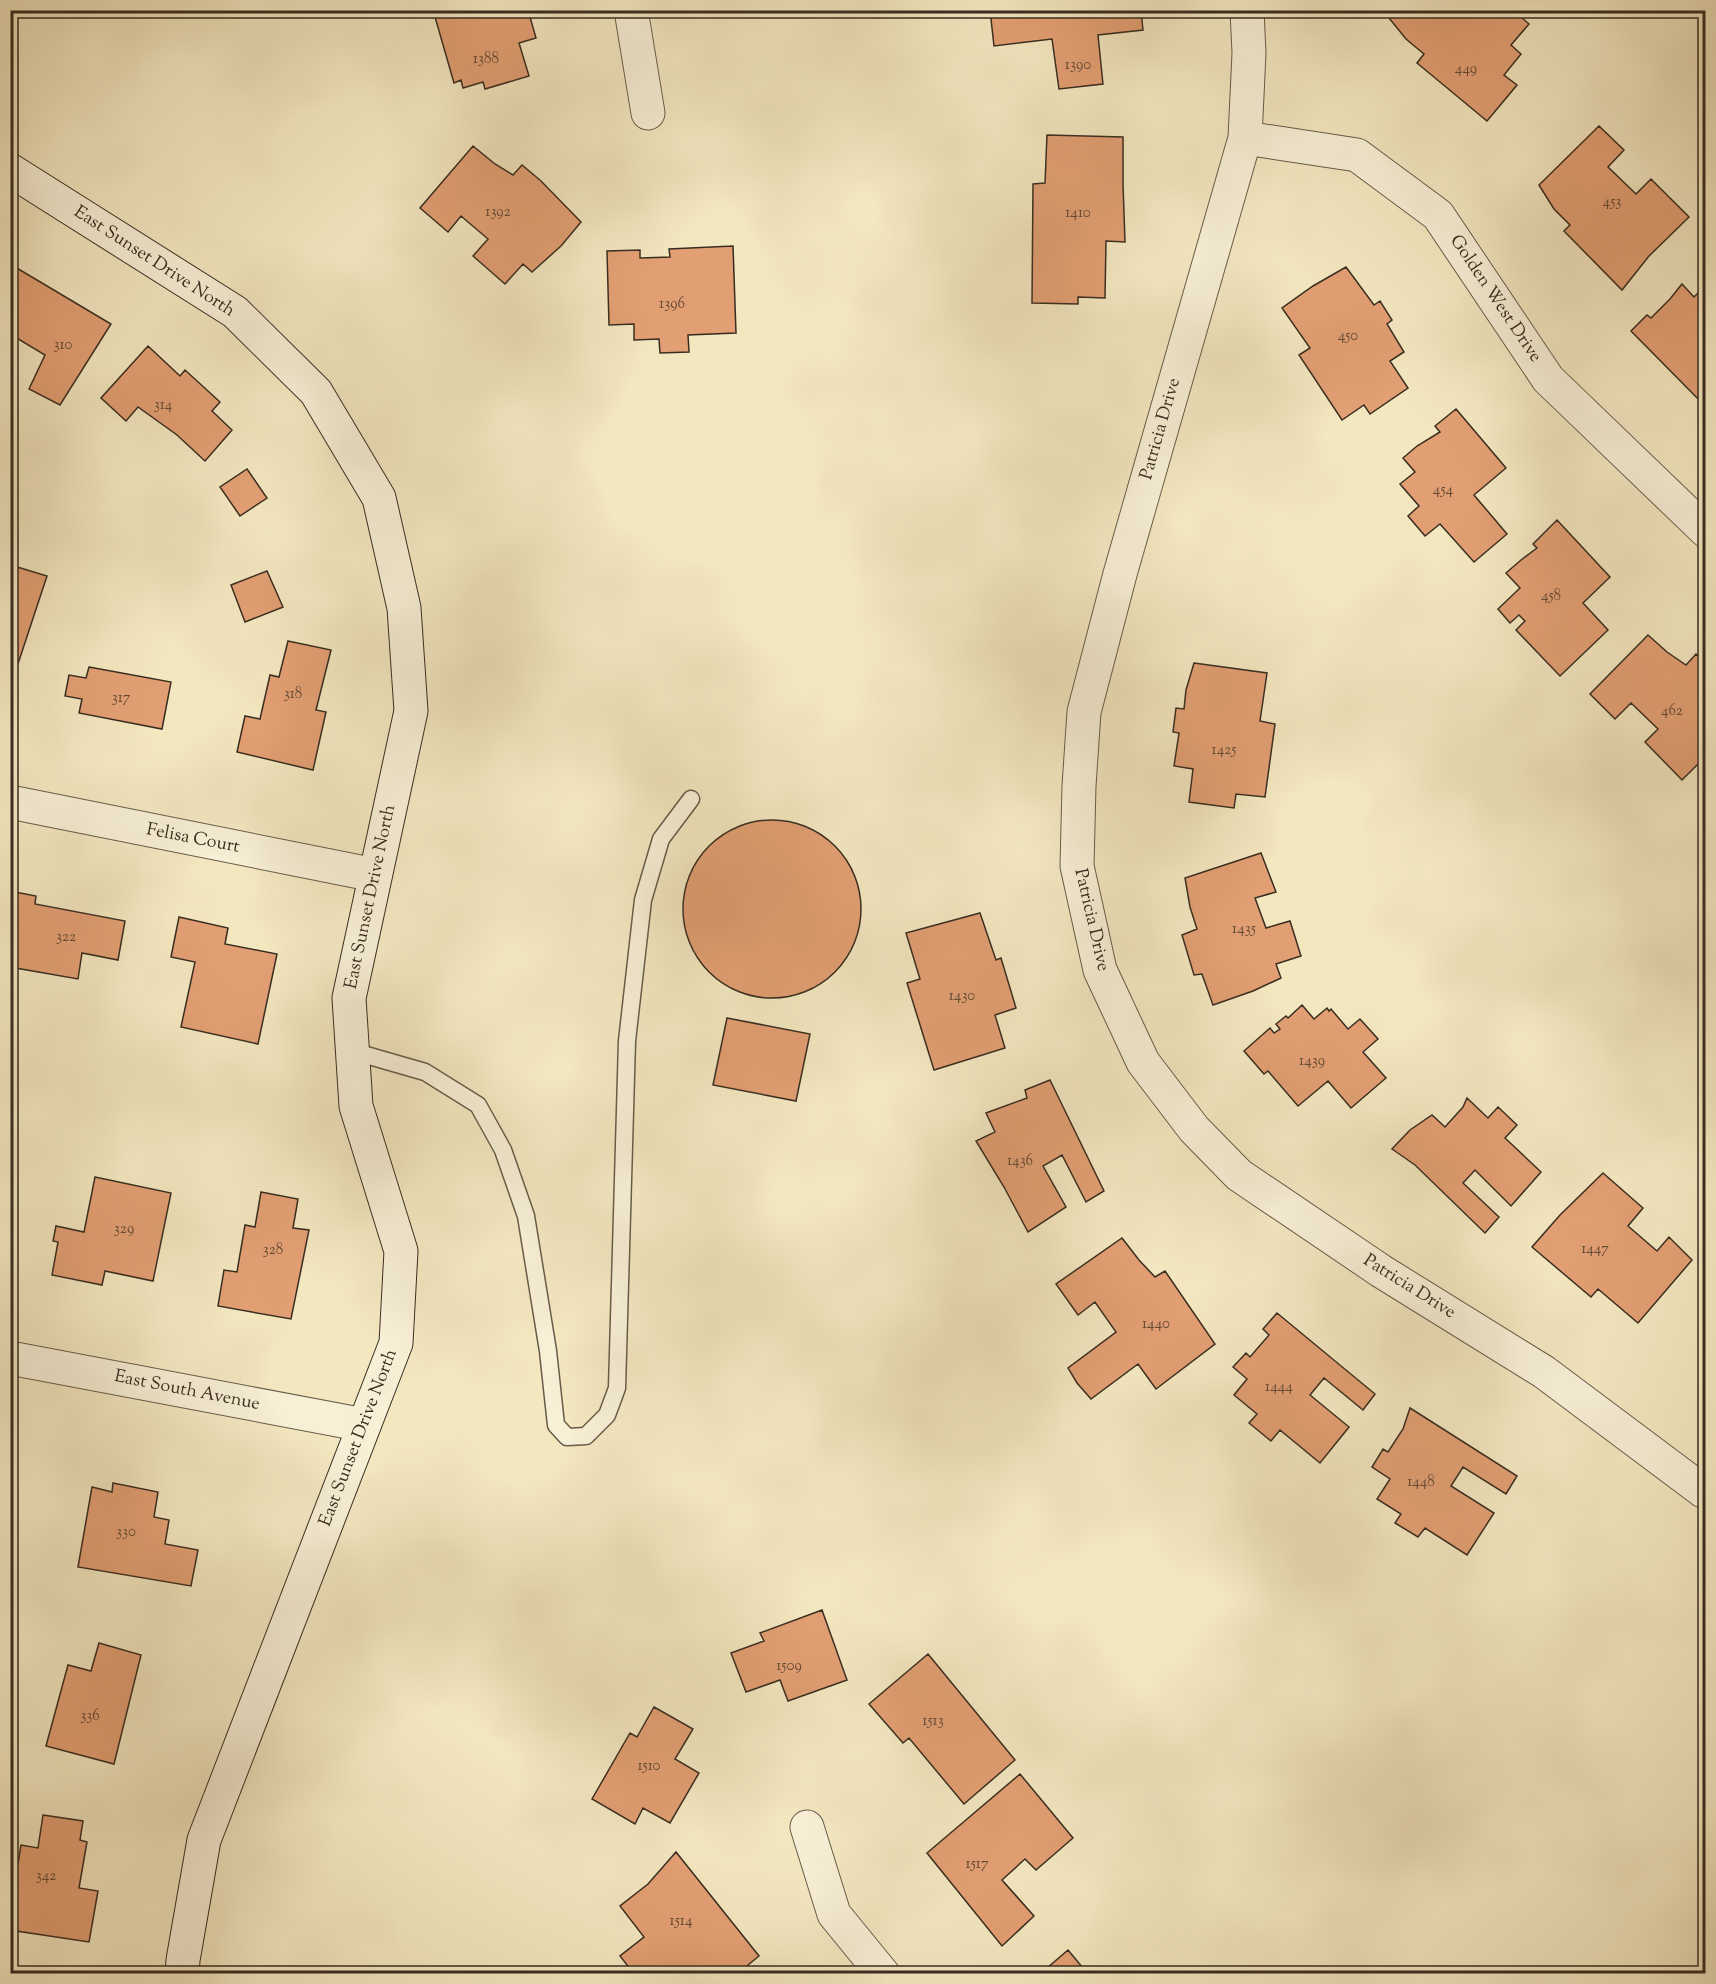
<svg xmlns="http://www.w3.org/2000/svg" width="1716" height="1984" font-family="'Sorts Mill Goudy',serif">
<rect width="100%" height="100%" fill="#f3e7c0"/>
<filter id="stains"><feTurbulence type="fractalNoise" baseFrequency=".00333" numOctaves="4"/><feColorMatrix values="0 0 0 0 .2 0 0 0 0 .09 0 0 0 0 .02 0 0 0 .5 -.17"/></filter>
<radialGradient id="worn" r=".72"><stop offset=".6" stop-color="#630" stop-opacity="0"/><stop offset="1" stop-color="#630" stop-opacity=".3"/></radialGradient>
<path fill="#e29f73" stroke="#392d21" stroke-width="1.5" d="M433,10H528L536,38L519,43L529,76L485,89L483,82L463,88L461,80L454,83Z
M990,10H1141L1143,30L1098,35L1103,84L1059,89L1052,39L994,46Z
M1395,10H1477L1484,17L1490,10H1513L1529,24L1511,45L1521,54L1504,75L1517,85L1487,121L1417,63L1424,54L1406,39L1389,18Z
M1599,126L1624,150L1608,167L1636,194L1651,179L1689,217L1649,256L1622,290L1564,231L1570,225L1554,209L1539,185Z
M1047,135L1123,137V184L1125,242L1106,241L1105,298L1078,297V304L1032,303L1033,184L1045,183Z
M473,146L495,164L513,175L522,165L541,181L581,222L561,246L532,272L523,264L505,284L473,256L488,239L461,216L448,232L420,208Z
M733,246L736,333L688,335L689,352L660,353L659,339L634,340V324L609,325L607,251L640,250V258L670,257L669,249Z
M10,264L111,324L60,405L29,389L45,355L10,334Z
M1346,267L1374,305L1380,301L1392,320L1387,324L1404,352L1390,361L1408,388L1370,414L1364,405L1342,420L1299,355L1310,348L1282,308L1313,286Z
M1682,284L1694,297L1706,285V407L1631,331L1647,315L1651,318L1670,299Z
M148,346L180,376L185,370L220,402L212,411L232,430L205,461L177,435L138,407L126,421L101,398Z
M1456,409L1506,468L1474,495L1507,534L1474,562L1440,524L1425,536L1408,516L1419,506L1400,484L1415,472L1403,458L1417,446L1440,432L1435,426Z
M247,469L267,498L240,516L220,487Z
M1557,520L1610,577L1583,603L1608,630L1560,676L1516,630L1525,621L1519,615L1510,623L1498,609L1520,588L1506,573L1521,560L1537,548L1533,544Z
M14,566L47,576L10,688V576Z
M267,571L283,607L245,622L231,585Z
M1648,635L1667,652L1686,665L1696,654L1706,663V756L1682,780L1645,742L1658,729L1631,703L1615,719L1590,694Z
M288,641L331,650L316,710L326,712L313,770L237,752L245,716L260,719L270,675L279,677Z
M1194,663L1267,673L1260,721L1275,724L1265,797L1236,794L1234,808L1189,802L1193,769L1174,766L1179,733L1173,732L1176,708L1184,709L1186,690Z
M89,667L171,682L162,729L79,713L82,699L65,696L69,675L86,678Z
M683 909a89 89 0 1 1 178 0a89 89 0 1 1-178 0Z
M1261,853L1276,892L1255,898L1266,928L1290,921L1301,956L1276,964L1281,978L1253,991L1213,1005L1202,974L1194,975L1182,935L1197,929L1190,907L1185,878Z
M10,891L36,896L35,904L125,921L118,960L82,953L78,979L10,967Z
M980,913L996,960L1001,958L1016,1008L995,1015L1005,1048L934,1070L907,983L920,979L906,933Z
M179,917L228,928L225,944L277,954L258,1044L181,1027L195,962L171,957Z
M1302,1005L1314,1019L1327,1008L1329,1011L1331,1009L1348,1029L1360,1019L1378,1039L1363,1052L1386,1078L1351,1108L1328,1081L1298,1106L1268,1071L1264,1074L1244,1051L1270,1028L1274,1033L1280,1029L1276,1024L1286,1016L1288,1018Z
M727,1018L810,1034L796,1101L713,1085Z
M1050,1080L1104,1191L1086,1202L1062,1155L1043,1166L1066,1207L1028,1232L1004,1187L976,1141L995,1132L986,1113L1027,1098L1025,1090Z
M1467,1098L1488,1118L1498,1107L1517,1125L1505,1138L1541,1172L1511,1206L1475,1170L1463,1183L1499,1217L1485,1233L1415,1165L1392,1149L1410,1130L1432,1115L1445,1127L1463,1107Z
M1603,1173L1643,1208L1628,1226L1657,1251L1669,1237L1692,1260L1638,1323L1598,1289L1591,1297L1532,1247L1560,1215Z
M95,1177L171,1193L153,1281L105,1271L102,1285L52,1275L58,1242L53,1241L56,1226L84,1232Z
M261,1192L298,1199L293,1228L309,1230L291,1319L218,1306L224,1270L237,1272L245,1225L255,1227Z
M1122,1238L1139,1260L1155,1277L1165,1271L1215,1344L1156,1389L1138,1364L1091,1399L1077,1383L1068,1368L1116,1332L1095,1302L1078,1315L1056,1284Z
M1277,1313L1375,1394L1363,1410L1324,1378L1310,1395L1349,1427L1320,1463L1280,1430L1271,1441L1249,1423L1257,1414L1234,1395L1247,1379L1233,1367L1246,1353L1250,1357L1269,1335L1263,1329Z
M1410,1408L1517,1476L1506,1494L1463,1467L1451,1486L1494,1513L1467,1555L1425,1528L1418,1537L1395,1523L1401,1514L1377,1499L1390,1479L1372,1467L1383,1449L1388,1452L1403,1429Z
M113,1483L158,1492L154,1517L169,1520L165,1544L198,1550L191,1586L78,1567L92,1487L112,1492Z
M822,1610L847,1680L788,1701L780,1680L746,1692L731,1653L764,1641L760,1633Z
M99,1643L141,1655L114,1764L46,1746L68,1665L91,1671Z
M928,1654L1015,1760L964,1804L909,1738L903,1743L869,1704Z
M654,1707L693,1729L675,1759L699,1773L670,1823L643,1808L635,1824L592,1799L630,1733L637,1737Z
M1020,1774L1073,1838L1036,1870L1025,1859L1002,1880L1034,1916L1002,1946L927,1853Z
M43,1815L83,1821L80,1840L87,1842L79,1888L98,1891L89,1942L10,1930L15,1899H10V1862L18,1864L21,1845L38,1848Z
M676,1852L759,1956L737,1974H634L620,1956L644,1937L620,1906L648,1884Z
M1068,1950L1088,1974H1040Z"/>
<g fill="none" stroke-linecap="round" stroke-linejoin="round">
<defs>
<path id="lane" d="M352,1051L425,1072L478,1105L503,1150L526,1216L548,1351L556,1425L567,1437L586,1436L607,1415L617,1388L627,1041L643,900L661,839L691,799"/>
<path id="street" d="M631,10L648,113
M1247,10L1249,53L1245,138L1120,574L1084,712L1079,786L1077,866L1100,970L1143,1062L1194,1129L1239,1175L1381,1271L1544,1372L1703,1491
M1245,138L1357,155L1438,215L1548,379L1706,531
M10,802L375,875
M10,1358L364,1425
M807,1827L834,1914L883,1974"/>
<path id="secondary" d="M10,170L235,312L316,392L379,498L404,608L411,711L349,998L356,1106L401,1251L396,1343L204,1840L183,1960L182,1974"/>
</defs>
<use href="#lane" stroke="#685c49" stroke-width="19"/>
<use href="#street" stroke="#685c49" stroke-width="35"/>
<use href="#secondary" stroke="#392d21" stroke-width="35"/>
<use href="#lane" stroke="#f7efd6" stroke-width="16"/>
<use href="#street" stroke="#f7efd6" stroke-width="33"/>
<use href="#secondary" stroke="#f7efd6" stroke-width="33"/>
</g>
<g text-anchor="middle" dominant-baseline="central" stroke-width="4.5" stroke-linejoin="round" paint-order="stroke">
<g font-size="15" fill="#634a36">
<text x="486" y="59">1388</text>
<text x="1078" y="65">1390</text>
<text x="1466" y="69">449</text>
<text x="1612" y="202">453</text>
<text x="498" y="212">1392</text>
<text x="1078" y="213">1410</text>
<text x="672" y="304">1396</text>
<text x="1348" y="336">450</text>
<text x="63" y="345">310</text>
<text x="163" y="405">314</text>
<text x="1443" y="490">454</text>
<text x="1551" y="596">458</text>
<text x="293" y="694">318</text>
<text x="121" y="698">317</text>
<text x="1672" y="711">462</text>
<text x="1224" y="750">1425</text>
<text x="1244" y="929">1435</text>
<text x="66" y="937">322</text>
<text x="962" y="996">1430</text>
<text x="1312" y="1061">1439</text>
<text x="1020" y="1161">1436</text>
<text x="124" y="1229">329</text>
<text x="1595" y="1249">1447</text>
<text x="273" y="1250">328</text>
<text x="1156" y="1324">1440</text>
<text x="1279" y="1387">1444</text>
<text x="1421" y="1482">1448</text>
<text x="126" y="1532">330</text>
<text x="789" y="1666">1509</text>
<text x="90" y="1716">336</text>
<text x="933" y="1721">1513</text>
<text x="649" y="1766">1510</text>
<text x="977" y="1864">1517</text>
<text x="46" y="1876">342</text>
<text x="681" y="1921">1514</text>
</g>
<g font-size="18" fill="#392d21" stroke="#f7efd6">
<text transform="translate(154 262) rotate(33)">East Sunset Drive North</text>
<text transform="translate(1495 299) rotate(56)">Golden West Drive</text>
<text transform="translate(1161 429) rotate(-74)">Patricia Drive</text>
<text transform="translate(193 839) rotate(11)">Felisa Court</text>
<text transform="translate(371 897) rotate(-78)">East Sunset Drive North</text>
<text transform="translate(1091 920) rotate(77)">Patricia Drive</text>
<text transform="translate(1409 1287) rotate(32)">Patricia Drive</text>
<text transform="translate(187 1391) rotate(11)">East South Avenue</text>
<text transform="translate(359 1438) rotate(-69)">East Sunset Drive North</text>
</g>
</g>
<rect width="1716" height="1984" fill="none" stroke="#f3e7c0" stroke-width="36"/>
<rect x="12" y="12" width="1692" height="1960" fill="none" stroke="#392d21" stroke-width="3"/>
<rect x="18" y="18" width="1680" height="1948" fill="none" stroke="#392d21" stroke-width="1.5"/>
<rect width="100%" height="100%" filter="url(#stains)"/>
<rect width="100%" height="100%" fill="url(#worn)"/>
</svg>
